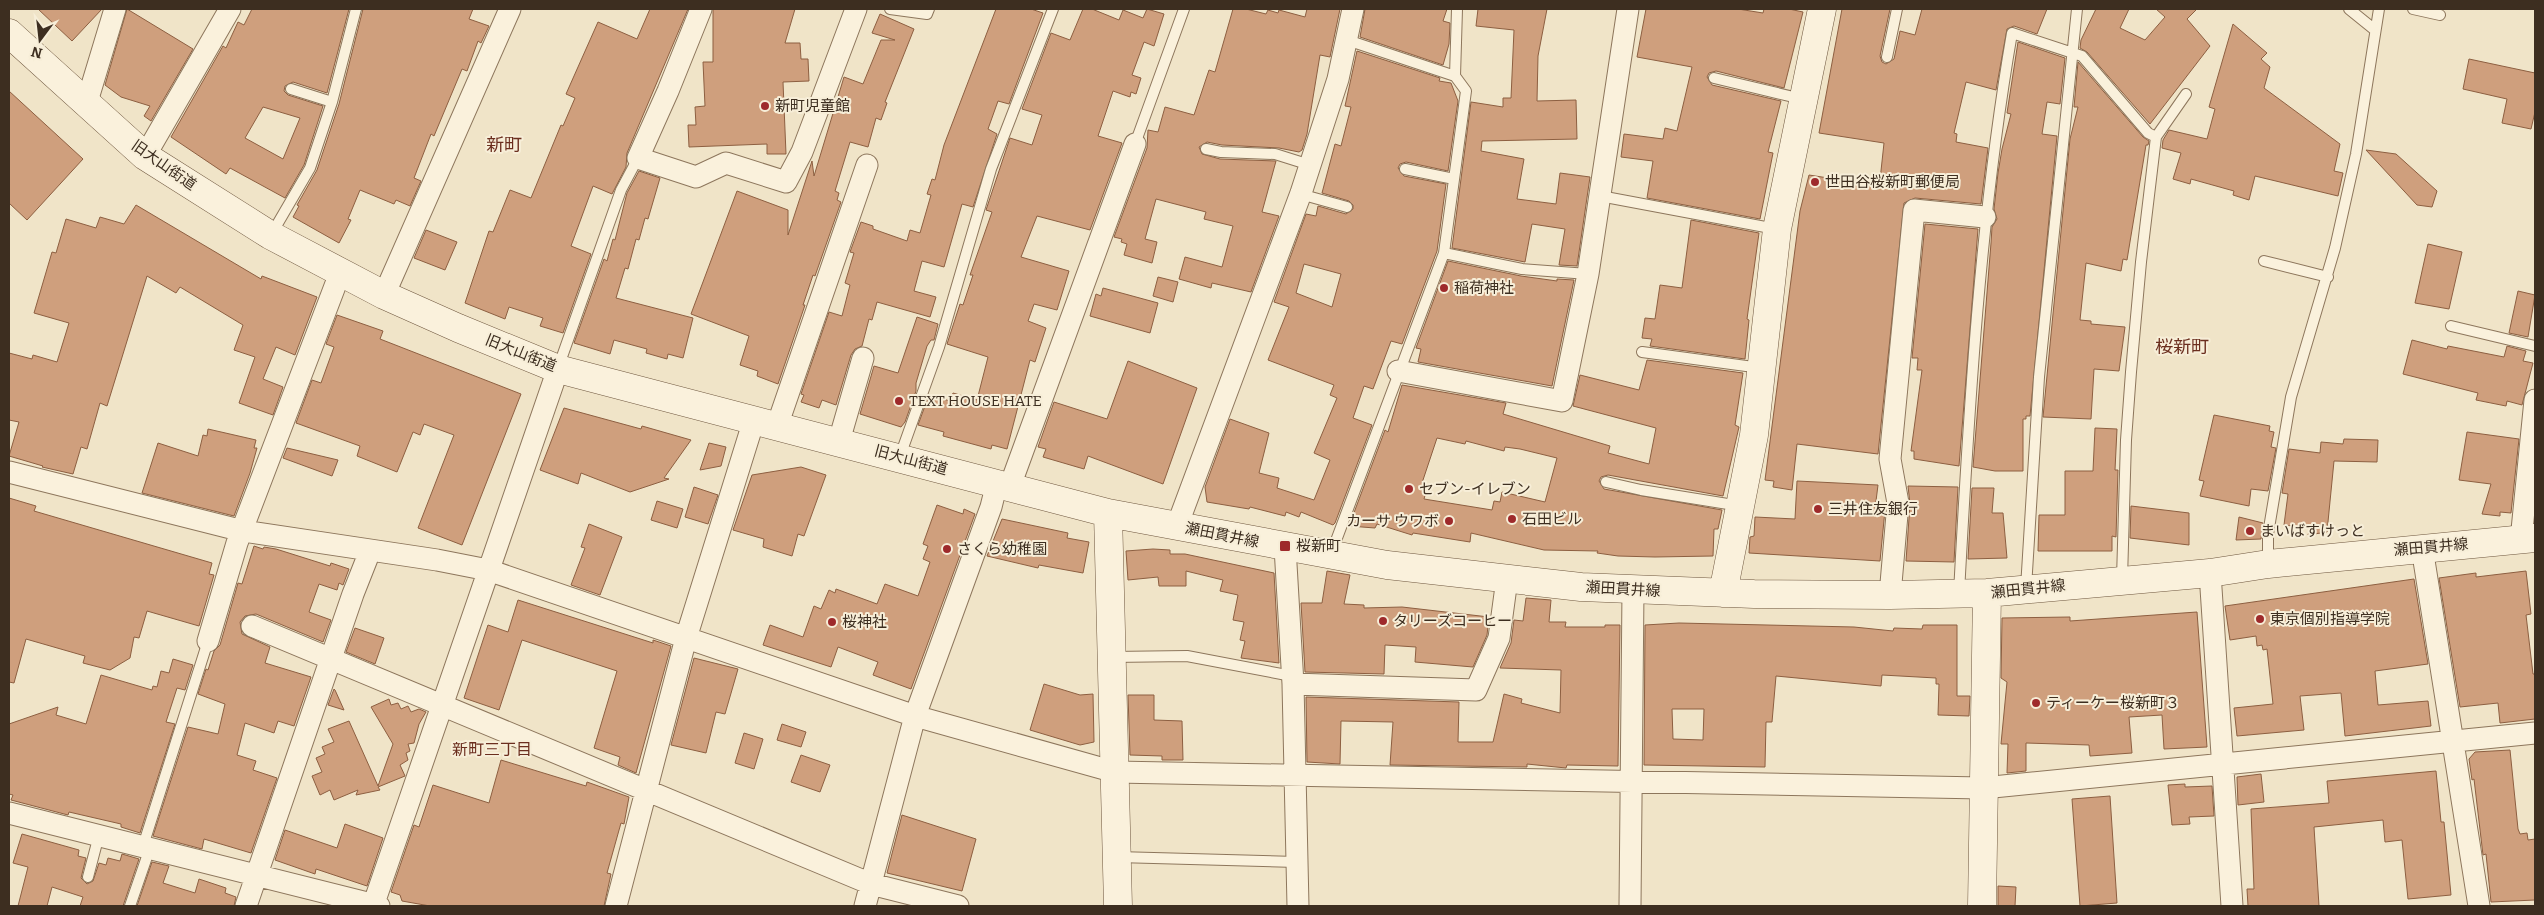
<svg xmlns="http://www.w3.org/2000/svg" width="2544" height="915" font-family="Bitter,'Noto Sans JP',serif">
<rect width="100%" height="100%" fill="#f0e4c8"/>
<path fill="#cf9f7d" stroke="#8d5f41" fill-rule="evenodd" d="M38,9H102L72,41Z
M127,9L193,49L151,121L144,116L150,106L121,97L105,85Z
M252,9H349L327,93L293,82L285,86L284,91L288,95L323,106L304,165L285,198L230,168L226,174L171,137L223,46L226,48L238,22L244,25ZM263,107L300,118L283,159L245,138Z
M363,9H473L469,19L489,26L481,43L478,41L467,71L462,69L434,136L431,134L414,178L421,181L410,206L396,200L394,204L360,190L348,219L351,220L339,243L293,217L299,206L297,205L317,170L339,104Z
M650,9H688L627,153L626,167L612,194L593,186L571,246L591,254L563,333L540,326L543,318L509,307L505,319L465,303L489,231L493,232L510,190L531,198L561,125L563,126L575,98L566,94L598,22L637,39Z
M713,9H795L785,43H800L801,59H808L809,81L783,82L786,154H767V144L689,147L688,125H696L695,107L705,106L703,62H713Z
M996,9H1031L1043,13L1009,104L998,101L988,129L997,134L973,207L962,204L944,267L922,261L914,291L936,297L930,317L877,302L872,320L869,319L862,346L855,349L851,355L836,405L822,400L819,408L801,402L804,395L801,394L829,312L842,316L850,285L845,283L854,253L850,252L861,222L873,226V229L907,241L910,230L920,233L931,195L927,194L932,179L935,180L944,145Z
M1083,9H1092L1119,20L1123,10L1143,18L1147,9L1164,14L1154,46L1144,42L1132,75L1141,78L1136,94L1131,92L1130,97L1113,91L1098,136L1122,143L1090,230L1037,216L1021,257L1069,271L1057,310L1034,304L1028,321L1046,328L1035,362L1030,360L1007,449L992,445L991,449L943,436L944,432L918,425L929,395L950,401L953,393L977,400L988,357L947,344L960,304L963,305L973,275H970L992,212L986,210L1010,138L1032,145L1042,115L1022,109L1051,33L1070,40Z
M1233,9H1246L1266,14L1268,10L1278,13L1279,10L1305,17L1307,9H1340L1330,57L1320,55L1307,134L1302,150L1299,152L1279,148L1222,145L1207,142L1199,147L1202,154L1220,159L1276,161L1262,212L1279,216L1251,292L1212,283L1211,288L1179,279L1185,257L1222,267L1233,226L1204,219L1206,212L1156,199L1145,239L1157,242L1152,263L1124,255L1127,244L1121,242L1122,239L1114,237L1147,148L1148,130L1158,132L1165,107L1194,115L1209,70L1215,72Z
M1365,9H1447L1443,21L1450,23L1449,44L1443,65L1360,37Z
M1478,9H1547L1538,56L1537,101L1576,100L1577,139L1482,141L1481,151L1524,159L1517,199L1556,204L1560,173L1590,177L1577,266L1559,265L1565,229L1532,224L1525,262L1452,248L1471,102L1503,107V98H1511L1514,30L1476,26Z
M1646,9H1738L1763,13L1764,9H1789L1803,12L1784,88L1716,71L1709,73L1707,77L1712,85L1781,101L1768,152L1773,153L1760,219L1647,198L1653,161L1621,157L1624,134L1663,139L1665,128L1677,131L1692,67L1637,57Z
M1842,9H1890L1880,56L1882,62L1886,64L1894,59L1900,31L1915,35L1922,9H2047L2037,34L2014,26L2007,29L1996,90L1966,82L1954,133L1957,134L1956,142L1988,148L1981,204L1915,198L1904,203L1878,454L1797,444L1792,490L1773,487L1774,481L1765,480L1800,211L1809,175L1873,185L1874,179L1880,180L1884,143L1819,133Z
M2096,9H2129L2120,28L2145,40L2165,17L2156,9H2197L2187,19L2210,46L2150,124L2087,52L2080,48L2081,40Z
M880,14L914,29L885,102L887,103L881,120L876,118L868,147L850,142L835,191L839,193L837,200L841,202L815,276L813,275L803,305H805L778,384L757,376L758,371L740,365L749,336L691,314L737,191L788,210V235L812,161L814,176L844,77L863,84L881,40H895L872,33Z
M2233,24L2267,53L2261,59L2270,67L2264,88L2340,144L2334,171L2343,173L2338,196L2255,176L2249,200L2233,195L2234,191L2191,179L2190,184L2173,179L2181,153L2162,148L2163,140L2169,130L2207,139L2215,109L2209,107Z
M2018,42L2065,58L2060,104L2047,102L2042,134L2057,136L2030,416H2026V419H2023V471H1995L1973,467L1991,243L1992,227L1997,219L1994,209L1998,173L2002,149L2011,114L2007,113Z
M1357,51L1440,78L1439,81L1451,83L1458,101L1448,171L1406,162L1400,164L1398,168L1404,176L1446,184L1437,251L1402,344L1391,341L1373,389L1364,386L1353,418L1372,425L1335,523L1333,525L1301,512L1299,517L1286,512L1285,516L1250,507L1249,509L1207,502L1205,487L1230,419L1269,433L1259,473L1279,478L1277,488L1314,500L1330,460L1314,453L1337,398L1330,395L1334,385L1268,360L1289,307L1274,302L1306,214L1316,216L1318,206L1346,214L1353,209V205L1349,201L1322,193L1335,144L1341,146L1351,107L1345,106ZM1304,264L1341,274L1332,307L1296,293Z
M2469,59L2535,73V112L2531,129L2502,123L2507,99L2463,89Z
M2078,62L2143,137L2149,141L2148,145H2146L2127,260L2123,259L2121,271L2086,263L2080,320L2091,321V324L2125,327L2119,371L2094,369L2091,419L2043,417L2070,139L2078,107H2074Z
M9,91L83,159L27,220L9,203Z
M2366,150L2396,154L2437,191L2432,207L2417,205Z
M639,171L660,178L648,219L645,218L639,240L636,239L628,269L625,268L616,298L693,318L683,358L668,354L667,359L646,353L647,349L614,340L610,354L574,343L604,259L607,261L613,239L615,240L627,193Z
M136,205L261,279L262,276L317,297L295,355L276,347L263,379L283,387L273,415L239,403L255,357L234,350L243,325L180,287L176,293L147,276L107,406L100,403L87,449L81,447L73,474L42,467L43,466L9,456L19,422L9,420V353L32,359L33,355L57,362L69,323L34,313L52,252L56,253L66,219L96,228L100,217L124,224Z
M1691,220L1759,233L1747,319L1749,320L1745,359L1650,346L1652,339L1642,338L1645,318L1655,319L1660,285L1682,288Z
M1925,224L1978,229L1959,466L1914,459V451H1911L1922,370H1917L1918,358H1912Z
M426,230L457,242L445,270L414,258Z
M2428,244L2462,252L2449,309L2415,303Z
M1448,261L1521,276L1557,281V279L1574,280L1552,386L1418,362L1421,349L1416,348Z
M1158,277L1178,282L1173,302L1153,296Z
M1103,288L1158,303L1150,333L1090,316L1096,294L1101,296Z
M2518,291L2535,295L2528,337L2509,333Z
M337,315L383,331L380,339L521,394L462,545L418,528L454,435L424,424L420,435L413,432L397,472L357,456L360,446L296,423L312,380L321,383L334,347L326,344Z
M917,317L938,324L934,340H931L927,346L916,383V391L905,422L901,427L860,414L874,366L898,373Z
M2412,340L2447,349L2448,346L2504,357L2507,346L2526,351L2523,361L2533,363L2522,405L2507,401L2506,406L2476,400L2478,393L2403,374Z
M1647,360L1743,373L1735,425L1739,427L1723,496L1608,475L1601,477L1599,481L1604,489L1722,510L1718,529H1714L1713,556L1655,557L1618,556L1597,553L1598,551L1544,550L1471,533L1470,542L1413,533L1412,535L1377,524L1375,528L1349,526L1385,430L1388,432L1402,385L1506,403L1503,414L1610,446L1608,453L1649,464L1656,428L1573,406L1580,375L1639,390ZM1437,438L1465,444L1466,441L1504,451L1505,447L1520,449L1557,458L1545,502L1502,492L1500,502L1494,501L1492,510L1424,499L1428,485L1422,483Z
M1128,361L1197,388L1163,484L1088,456L1084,469L1043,457L1046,449L1038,447L1054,402L1107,419Z
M564,408L641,429L642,426L691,440L664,478L669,479L630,492L581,473L578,484L540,470Z
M2214,415L2270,426L2269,431L2274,432L2271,447L2276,448L2268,491L2251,489L2249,506L2200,496L2204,481L2199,480Z
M2095,428L2117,429L2115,470H2118L2116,537L2112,536V551H2038L2039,515H2065V471H2093Z
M208,429L256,440L254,448H257L250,473L234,516L142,493L158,443L198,456L203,435L207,436Z
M2467,432L2519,439L2511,513L2500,512V516L2482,514L2491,484L2459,480Z
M2344,439L2378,440L2377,462L2334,461L2327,532L2308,535L2310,528L2284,525L2288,494L2282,493L2289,449L2320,453L2321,442L2343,444Z
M709,443L726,447L721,466L700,470Z
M287,448L338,460L332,476L283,458Z
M801,467L826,475L804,536L798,534L792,556L763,547L764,539L733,530L752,475Z
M1797,481L1878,485L1875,509L1885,510L1880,561L1749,553L1750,537L1754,536L1755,517L1795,519Z
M1908,486L1958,487L1954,562L1906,561L1910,504Z
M694,487L718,495L708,524L685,517Z
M1972,488H1994L1992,513H2003L2007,558L1968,559Z
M9,498L36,506L34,511L212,563L209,574L214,575L199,626L147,611L139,638L134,637L130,658L110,670L83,663L85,656L26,639L14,683L9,682Z
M657,501L683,509L677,528L651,520Z
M937,505L963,514L964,509L975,514L911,689L873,675L878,662L838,647L831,667L763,645L770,625L803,637L814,606L821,609L829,590L835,593L836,589L877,604L885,584L918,596L930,562L923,559L928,546L923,544Z
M2131,506L2189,513V545L2130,538Z
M2239,517L2263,523L2261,539L2236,540Z
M1002,519L1068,533L1067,538L1089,542L1083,573L1039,565L1038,568L987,556Z
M589,524L622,537L600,595L571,585L585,548L581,547Z
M254,546L263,549L264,547L276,549L330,566L331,563L349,569L343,585L339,583L337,590L319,584L309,612L331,620L323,642L256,614L245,616L240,622L242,634L270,647L265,663L311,677L294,726L278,721L274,733L245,723L237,755L256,761L253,770L277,778L251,853L204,839L202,849L153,836L188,727L218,734L225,704L198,694L206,669L208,670L214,651L220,645L238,583L242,584Z
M1153,549L1170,550V554H1185L1274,573L1279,663L1241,658L1245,641L1240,640L1244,622L1233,620L1238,595L1220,591L1223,580L1186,571V586H1159L1158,577L1128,580L1126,551Z
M1327,571L1350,575L1344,604L1364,605V608L1402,607L1489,617L1487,635L1473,667L1415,662L1416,647L1385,645L1384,674L1305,672L1301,603H1322Z
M2526,571L2531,614L2526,615L2533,674H2535V719L2500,723L2498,703L2460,707L2439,578L2476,573V577Z
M2414,579L2428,664L2375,671L2378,705L2428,701L2431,726L2345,736L2341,693L2300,696L2304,730L2237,736L2234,708L2273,704L2267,649L2263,650L2262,645L2257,646L2256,636L2230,640L2225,606Z
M1526,598L1551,600L1549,622H1566L1565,627H1605V625H1620L1618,766L1567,765L1566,768L1527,764V767L1390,765L1393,722L1341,721L1340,764L1307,762L1306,697L1459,702L1458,742H1493L1504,694L1522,699L1521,703L1560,713L1561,670L1500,668L1511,643L1514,620L1523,621Z
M518,600L653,643V640L671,646L636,773L618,765L620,757L594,748L617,671L522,640L499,710L464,698L488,625L508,632Z
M2197,612L2207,747L2164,749L2162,715L2129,717L2132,753L2090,756L2089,745L2026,743V771L2007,773L2008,744H2001L2007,682L2001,678L2002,618L2070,617V621Z
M1679,623L1854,627L1893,631L1894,628L1922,629L1923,625H1957V696H1970L1969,716L1938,715L1939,684H1936V678L1882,675L1881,686L1776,676L1772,722H1766L1765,767L1644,765L1645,625ZM1672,709H1704L1703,740L1673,739Z
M355,628L384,638L375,664L346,652Z
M694,658L738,669L725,714L716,712L706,753L671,745Z
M173,659L193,665L185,690L177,688L166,722L175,724L140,833L121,827V824L69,812L68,815L11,800L13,795L9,794V724L58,707L56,715L86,724L101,675L152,690L153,686L157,687L161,671L169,673Z
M1044,684L1080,695L1093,694L1094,742L1080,745L1030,730Z
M334,689L335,690L344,710L328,705Z
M1128,695H1154V720L1182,721L1183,760H1162V756L1130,755Z
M389,699L391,705L398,703L401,709L408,706L411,712L419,709L426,712L419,724L414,743L408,744L410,751L406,753L408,760L400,765L405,776L378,787L380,790L356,795L358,790L334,800L330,790L320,795L312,776L322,772L316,758L325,754L322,747L334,742L328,729L349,721L378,786L393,744L371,707Z
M782,724L806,732L801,747L777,740Z
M744,733L763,739L754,769L735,763Z
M2510,750L2518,829L2520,834L2527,833L2528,840L2535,839V900L2491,902L2486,854L2483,855L2474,779L2472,780L2469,759L2475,752Z
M801,755L830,765L820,792L791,782Z
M501,760L586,786L587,782L629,797L624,824L621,823L607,873L611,874L604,906H430L402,901L400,895L391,892L414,825L419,827L433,785L489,803Z
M2436,771L2441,822H2444L2451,895L2408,899L2402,840L2385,842L2383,820L2314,827L2319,906H2248L2247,889H2254L2251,809L2329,803L2327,781Z
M2261,774L2264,802L2238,805L2237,777Z
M2185,784V787L2212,786L2214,816L2189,817L2190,824L2172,825L2168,785Z
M2110,796L2117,903L2080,906L2072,799Z
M902,815L976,839L962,891L887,873Z
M345,824L383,838L367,886L316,869L315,874L275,860L285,830L337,848Z
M22,834L79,850L78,856L86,858L81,878L87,884L93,881L99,863L106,865L108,858L120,861L122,854L139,859L123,906H80L83,897L52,887L47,906H18L28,867L13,863Z
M152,862L169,866L163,883L195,893L199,879L226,888L225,893L236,897L234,906H137Z
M1998,886L2016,887L2015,906H1998Z"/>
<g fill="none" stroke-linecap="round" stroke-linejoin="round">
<defs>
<path id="lane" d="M890,9L927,14L929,9
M2349,9L2375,30
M2413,9L2440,15
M1347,40L1455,76
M1887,57L1897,9
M1714,78L1802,99
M291,89L332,102
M1135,144L1184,9
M1206,149L1221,152L1275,154L1310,165
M1405,169L1454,179
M1300,194L1347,207
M1600,196L1776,229
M271,235L310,168L332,102L356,9
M1444,253L1522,269L1588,274
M2264,261L2328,277
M2451,326L2535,346
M1642,352L1761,368
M558,368L621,190L638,158
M900,456L939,347L991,169L1053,9
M1606,482L1641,490L1740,506
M1331,554L1444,253L1466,91L1455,76L1457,9
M2268,563V534L2291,397L2335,248L2356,154L2379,9
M2122,579L2126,440L2131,372L2141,262L2156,137L2186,94
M2026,588L2039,377L2077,9
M1959,593C1969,406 1980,218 2012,33L2082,56L2148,133L2156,137
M1112,657L1187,656L1292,676
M143,846L208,641
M1117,857L1296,862
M88,877L99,835
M130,906L150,848"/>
<path id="street" d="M701,9L668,91L638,158L696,177L726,163L786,182L802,152L856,9
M86,105L115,9
M145,156L230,9
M384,295L510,9
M1398,371L1562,401L1588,274L1628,9
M777,426L867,165
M839,441L863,358
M9,472L243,531L437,560L488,570L915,716L1115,772L1983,788L2535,733
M1010,486L1135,144
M1177,526L1301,193L1338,79L1353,9
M2521,540L2535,400
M1285,547L1293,684L1298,906
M2422,548L2479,906
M2210,573L2232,906
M1890,595L1898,503L1890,459L1914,210L1985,217
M252,626L871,884L958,906
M208,641L237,543L340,273
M1293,684L1476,690L1499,638L1507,579
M9,813L379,906
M246,906L353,594L370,551
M373,906L558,369
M616,906L686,638L754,420
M865,906L915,716L991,507L997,483
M1630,906L1633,590"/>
<path id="secondary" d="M9,33L145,156L270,235L384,295L458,328L558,369L1108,513L1387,565L1581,587L1754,594L1890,595L1987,593L2210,573L2268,564L2535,538
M1108,513L1118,906
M1723,593L1754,435L1777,229L1822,9
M1982,906L1987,593"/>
</defs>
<use href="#lane" stroke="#8d765c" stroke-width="12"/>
<use href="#street" stroke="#8d765c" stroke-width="23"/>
<use href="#secondary" stroke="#6f573f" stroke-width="29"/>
<use href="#lane" stroke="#faf1dc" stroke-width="10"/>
<use href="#street" stroke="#faf1dc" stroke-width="21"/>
<use href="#secondary" stroke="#faf1dc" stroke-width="28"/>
</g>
<g fill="#9e2a2b" stroke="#f7eed8" stroke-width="2">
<circle cx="765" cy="106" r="5"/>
<circle cx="1815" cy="182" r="5"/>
<circle cx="1444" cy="288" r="5"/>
<circle cx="899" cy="401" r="5"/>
<circle cx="1409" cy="489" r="5"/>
<circle cx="1818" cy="509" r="5"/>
<circle cx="1512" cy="519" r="5"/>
<circle cx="1449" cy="521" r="5"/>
<circle cx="2250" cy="531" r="5"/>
<rect x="1279" y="540" width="12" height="12" rx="2.5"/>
<circle cx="947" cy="549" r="5"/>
<circle cx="2260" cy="619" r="5"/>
<circle cx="1383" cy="621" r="5"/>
<circle cx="832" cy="622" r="5"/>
<circle cx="2036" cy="703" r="5"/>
</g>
<g text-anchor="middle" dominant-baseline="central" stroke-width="4" stroke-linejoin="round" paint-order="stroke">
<g font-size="15" fill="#3d2e20" stroke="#f7eed8" text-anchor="start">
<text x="775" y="106">新町児童館</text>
<text x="1825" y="182">世田谷桜新町郵便局</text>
<text x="1454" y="288">稲荷神社</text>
<text x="909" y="401">TEXT HOUSE HATE</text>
<text x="1419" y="489">セブン-イレブン</text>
<text x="1828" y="509">三井住友銀行</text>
<text x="1522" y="519">石田ビル</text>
<text x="1439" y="521" text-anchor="end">カーサ ウワボ</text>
<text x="2260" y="531">まいばすけっと</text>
<text x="1296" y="546">桜新町</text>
<text x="957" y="549">さくら幼稚園</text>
<text x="2270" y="619">東京個別指導学院</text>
<text x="1393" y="621">タリーズコーヒー</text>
<text x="842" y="622">桜神社</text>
<text x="2046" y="703">ティーケー桜新町３</text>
</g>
<g font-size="15" fill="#3d2e20" stroke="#f7eed8">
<text transform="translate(164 165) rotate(35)">旧大山街道</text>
<text transform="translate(521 353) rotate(22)">旧大山街道</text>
<text transform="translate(911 460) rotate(15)">旧大山街道</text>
<text transform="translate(1222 535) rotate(11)">瀬田貫井線</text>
<text transform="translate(2431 547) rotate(-5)">瀬田貫井線</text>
<text transform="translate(1623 589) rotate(3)">瀬田貫井線</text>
<text transform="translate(2028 589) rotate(-6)">瀬田貫井線</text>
</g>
<g font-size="16" fill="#6b2e1e" stroke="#f7eed8">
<text x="492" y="749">新町三丁目</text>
</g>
<g font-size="18" fill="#6b2e1e" stroke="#f7eed8">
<text x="504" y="145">新町</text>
<text x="2182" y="347">桜新町</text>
</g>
</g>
<rect width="2544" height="915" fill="none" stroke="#3d2e20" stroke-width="20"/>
<g transform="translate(40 40) rotate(195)" stroke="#f7eed8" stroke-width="4" paint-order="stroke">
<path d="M0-4L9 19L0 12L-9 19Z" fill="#3d2e20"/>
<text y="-8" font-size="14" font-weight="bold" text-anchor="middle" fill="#3d2e20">N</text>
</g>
</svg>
